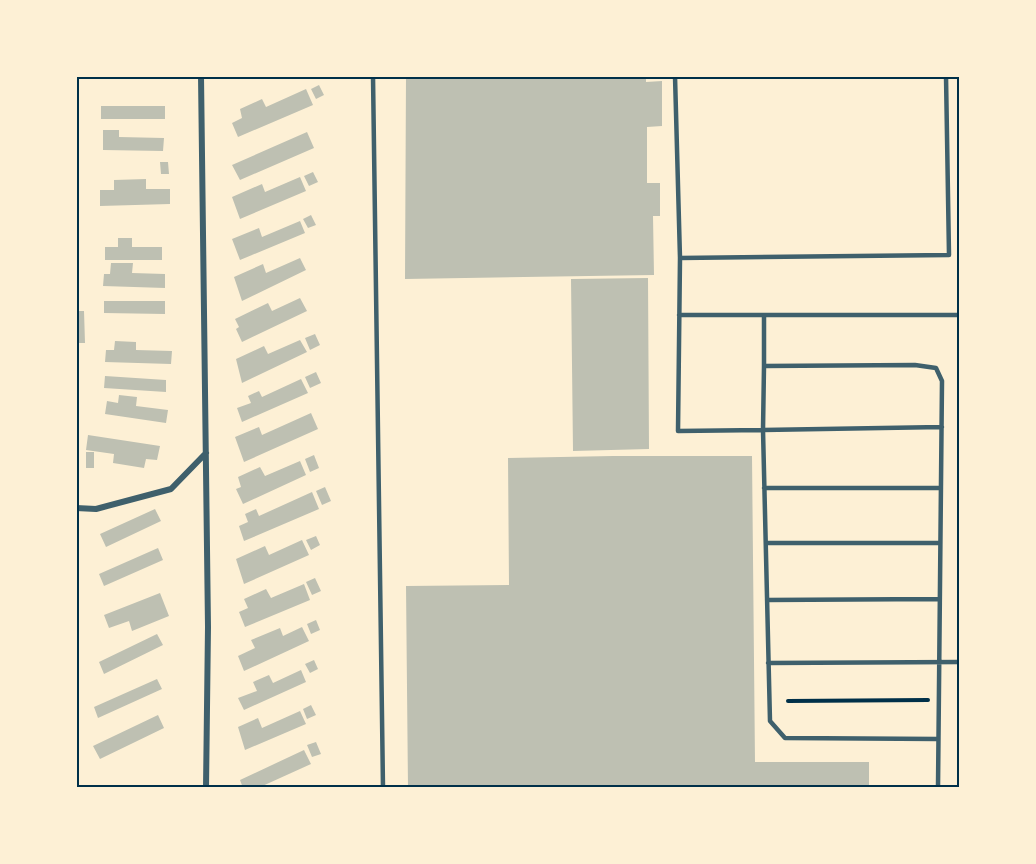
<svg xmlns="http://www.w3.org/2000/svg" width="1036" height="864" font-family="Mulish,sans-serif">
<rect width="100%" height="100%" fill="#fdf0d5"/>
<path fill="#bec0b2" d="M406,76H646V82L662,81V126L647,127V183H660V216H653L654,275L405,279Z
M319,85L324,95L316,99L311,89Z
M306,89L313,105L238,137L232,123L242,118L240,109L262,99L266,107Z
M101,106H165V119H101Z
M103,130H119V137L164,138L163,151L103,150Z
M307,132L314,148L240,180L232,165Z
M160,162H168L169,174H161Z
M313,172L318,182L309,186L304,176Z
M300,177L306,191L240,219L232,197L262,184L265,192Z
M146,179V189H170V204L100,206V190H114V180Z
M311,215L316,225L308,228L303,219Z
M300,221L305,233L240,260L232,239L259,228L262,237Z
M118,238H132V247H162V260H105V247H118Z
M300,258L306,270L242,301L234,277L263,264L266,273Z
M111,263H133L132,273L165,274V288L103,286L104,274H110Z
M648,278L649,449L573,451L571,279Z
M300,298L307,311L242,342L236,329L239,327L235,319L268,303L272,311Z
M104,301H165V314L104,313Z
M76,311H84L85,343H76Z
M315,334L320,345L310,350L305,338Z
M300,340L307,352L242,383L236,359L264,346L268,354Z
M115,341L136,342V350L172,351L171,364L105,362L106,350H114Z
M316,372L321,383L310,388L305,377Z
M105,376L166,380V392L104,388Z
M301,379L308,393L242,422L237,408L251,403L248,396L259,391L262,397Z
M119,395L137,397L136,406L168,410L166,423L105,414L107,401L118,403Z
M311,413L318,429L244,462L235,437L259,427L262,435Z
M88,435L160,446L157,460L146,459L144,468L113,463L114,454L86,450Z
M86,452H94V468H86Z
M314,455L319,468L310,472L305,459Z
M613,456H752L755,762H869V788H408L406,586L509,585L508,458Z
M300,461L306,475L243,504L236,489L241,487L238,477L260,467L265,476Z
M325,487L331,501L322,505L316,491Z
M312,492L319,509L244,541L239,526L248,522L245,514L256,509L259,516Z
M155,509L161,521L106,547L100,534Z
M316,536L320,545L311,550L306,540Z
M302,540L309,555L244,584L236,559L265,546L269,555Z
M158,548L163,560L104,586L99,574Z
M315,578L321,591L312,595L306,582Z
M304,584L310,600L245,627L239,612L248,608L244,599L266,589L271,598Z
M160,593L169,616L132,631L129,621L109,628L104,615Z
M316,620L320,630L311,634L307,624Z
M302,627L309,641L244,671L238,656L255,648L251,640L280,628L283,636Z
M157,634L163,645L104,674L99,662Z
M314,660L318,669L310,673L305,664Z
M301,670L306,682L244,710L238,698L257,691L253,682L269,675L273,683Z
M157,679L162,689L98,718L94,707Z
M311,705L316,715L307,719L303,709Z
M300,711L306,724L245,750L238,727L258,718L262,728Z
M158,715L164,728L100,759L93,746Z
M316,742L321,754L312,757L307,745Z
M304,750L311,764L258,788H243L240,780Z"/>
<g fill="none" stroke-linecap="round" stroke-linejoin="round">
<path stroke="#003049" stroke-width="4" d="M788,701L928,700"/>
<path stroke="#3f606c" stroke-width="4.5" d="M373,76L383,788
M675,76L680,258L678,431L763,430L764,366L915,365L936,368L942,381L938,788
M680,258L949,255L946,76
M679,315H960
M764,316V366
M764,488H941
M766,543H940
M767,600L939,599
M768,663L960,662
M938,739L785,738L770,721L763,430L942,427"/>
<path stroke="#3f606c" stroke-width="6" d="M201,76L208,627L206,788
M76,508L96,509L171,489L206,453"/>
</g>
<rect width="1036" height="864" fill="none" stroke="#fdf0d5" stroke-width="156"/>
<rect x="78" y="78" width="880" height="708" fill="none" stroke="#003049" stroke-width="2"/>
</svg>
